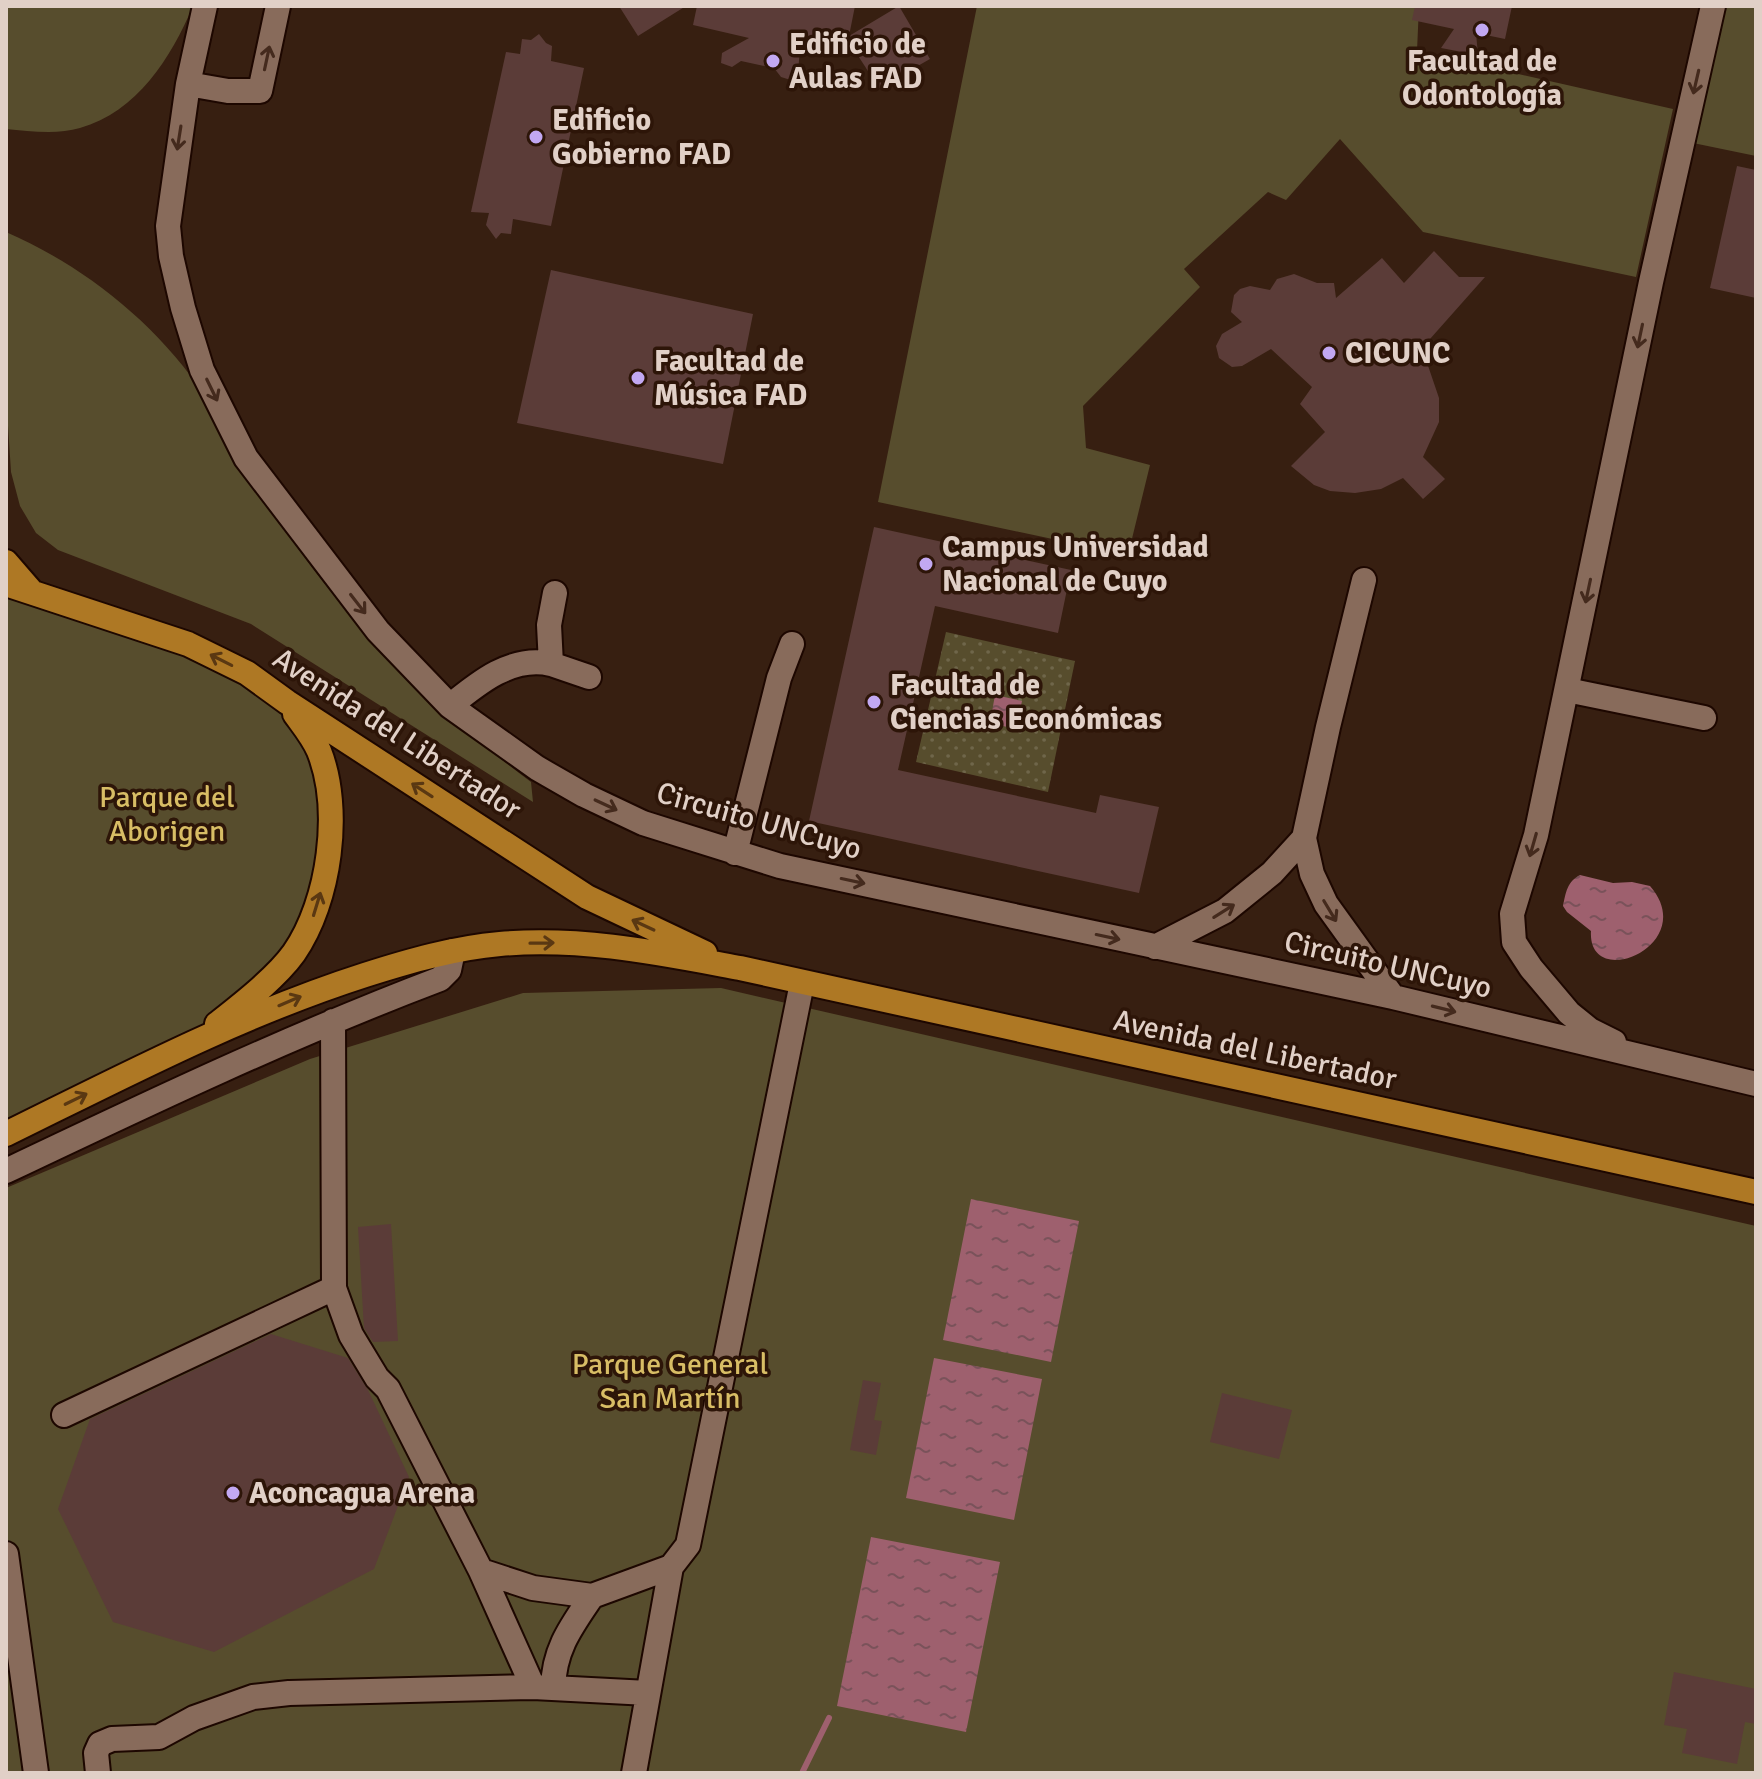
<svg xmlns="http://www.w3.org/2000/svg" width="1762" height="1779" font-family="Signika,sans-serif">
<defs>
<pattern id="garden-dots" width="8" height="8" patternUnits="userSpaceOnUse" patternTransform="scale(2)"><rect width="8" height="8" fill="#574d2d"/><path d="M2 2h.1M6 6h.1" fill="none" stroke="#6f664a" stroke-width="1.8" stroke-linecap="round"/></pattern>
<pattern id="water-ripples" width="26" height="14" patternUnits="userSpaceOnUse" patternTransform="scale(2)"><rect width="26" height="14" fill="#9e606e"/><path d="M2 4q2-2 4 0t4 0M15 11q2-2 4 0t4 0" fill="none" stroke="#7a525a"/></pattern>
</defs>
<rect width="100%" height="100%" fill="#371f11"/>
<path fill="#574d2d" d="M6,6H193C171,58 137,112 80,128C57,135 29,131 6,129Z
M977,6H1419L1417,51L1673,109L1636,277L1423,232L1340,139L1286,200L1268,192L1184,269L1200,287L1083,406L1086,448L1150,465L1128,555L878,502Z
M1721,6H1756V156L1693,143Z
M6,232C80,264 151,319 198,386C235,439 262,499 300,551C365,641 443,715 531,782L533,802L251,624L58,550L36,533L20,506L11,472L6,395Z
M6,584L188,644L287,702L325,773L314,917L233,1011L6,1134Z
M721,988L1756,1226V1773H6V1188L310,1059L523,993Z"/>
<path fill="url(#garden-dots)" d="M946,632L1075,661L1048,792L916,762Z"/>
<path fill="url(#water-ripples)" d="M995,695L1022,701L1016,729L990,723Z
M1580,875L1613,883L1632,882L1650,886C1701,945 1587,993 1591,931L1567,912L1563,906C1566,892 1567,882 1580,875Z
M971,1199L1079,1221L1051,1362L943,1340Z
M934,1358L1042,1379L1014,1520L906,1498Z
M871,1537L1000,1562L966,1732L837,1706Z"/>
<g fill="none" stroke-linecap="round" stroke-linejoin="round">
<path stroke="#9e606e" stroke-width="6" d="M802,1773L829,1718"/>
</g>
<path fill="#5b3c38" d="M619,6H686L638,36Z
M697,6H855L849,36L899,6L930,59L879,88L840,28L832,56L800,50L797,82L781,77L774,68L741,61L732,67L721,63L722,53L749,38L693,25Z
M1415,6H1512L1505,39L1476,33L1478,55L1441,48L1454,29L1412,20Z
M539,34L546,43L552,46L551,61L584,68L551,226L513,219L511,234L501,233L496,239L486,225L489,213L471,212L506,52L520,54L522,39L531,40Z
M1737,166L1756,170V298L1710,288Z
M1434,251L1459,277H1485L1422,348L1439,398V422L1423,457L1445,479L1423,499L1403,478L1381,489L1355,493L1330,491L1314,485L1291,466L1325,432L1300,404L1312,387L1271,349L1242,366L1232,367L1219,358L1216,346L1222,334L1242,322L1231,312L1234,295L1240,289L1250,286L1270,290L1277,279L1294,274L1317,283H1334L1336,298L1382,258L1404,283Z
M551,270L753,314L723,464L517,423Z
M874,527L1071,570L1058,633L935,606L898,770L1096,813L1100,795L1159,807L1139,893L809,821Z
M391,1224L398,1341L373,1342L364,1328L358,1227Z
M271,1334L348,1358L368,1390L409,1477L374,1569L214,1652L113,1622L58,1509L90,1419Z
M863,1380L881,1383L874,1420L882,1421L876,1455L850,1450Z
M1222,1393L1292,1410L1279,1459L1210,1442Z
M1674,1672L1756,1689V1724L1745,1722L1737,1764L1682,1753L1687,1729L1664,1725Z"/>
<g fill="none" stroke-linecap="round" stroke-linejoin="round">
<defs>
<path id="minor" d="M205,6L188,84L168,226L171,256L183,308L202,370L246,458L378,631L450,706L537,768L584,795L643,823L780,866L1393,997L1756,1084
M188,84L228,91H260L278,6
M1364,580L1328,727L1304,838L1312,874L1326,904L1393,997
M555,593L549,625L551,664L589,677
M1567,690L1704,718
M450,706C478,683 512,655 551,664
M735,853L779,678L792,644
M1155,947L1225,911L1272,873L1304,838
M333,1021L334,1288L351,1335L377,1378L388,1389L481,1571L533,1687
M1614,1042L1590,1030L1569,1013L1531,968L1514,942L1512,914L1536,835L1651,282L1713,6
M6,1171C149,1103 292,1035 440,979L449,970L453,951
M64,1415L334,1288
M6,1554L36,1773
M481,1571L533,1588L592,1596L671,1567L688,1545L802,983
M553,1688C554,1649 571,1627 592,1596
M98,1773L96,1753L100,1744L112,1739L159,1737L194,1718L253,1697L289,1693L533,1687L648,1693
M634,1773L671,1567"/>
<path id="major" d="M6,562L32,592
M6,584L188,644L247,673L287,702L587,897L705,953
M217,1024C241,1005 276,978 294,953C330,901 342,809 319,751C313,737 303,725 295,714
M6,1134C124,1076 240,1015 365,975C409,961 454,948 500,944C583,937 659,953 740,968L1756,1192"/>
</defs>
<use href="#minor" stroke="#1d0700" stroke-width="28"/>
<use href="#major" stroke="#1d0700" stroke-width="28"/>
<use href="#minor" stroke="#886b5b" stroke-width="24"/>
<use href="#major" stroke="#ae7824" stroke-width="24"/>
</g>
<defs><path id="oneway-shaft" d="M-6 0H5M1.5-3L5.5 0L1.5 3" fill="none" stroke-width="1.6" stroke-linecap="round" stroke-linejoin="round" transform="scale(2)"/></defs>
<g stroke="#442a1d">
<use href="#oneway-shaft" transform="translate(267 58) rotate(-78)"/>
<use href="#oneway-shaft" transform="translate(1696 82) rotate(103)"/>
<use href="#oneway-shaft" transform="translate(179 138) rotate(99)"/>
<use href="#oneway-shaft" transform="translate(1640 336) rotate(102)"/>
<use href="#oneway-shaft" transform="translate(212 390) rotate(64)"/>
<use href="#oneway-shaft" transform="translate(1588 591) rotate(102)"/>
<use href="#oneway-shaft" transform="translate(358 604) rotate(52)"/>
<use href="#oneway-shaft" transform="translate(606 805) rotate(25)"/>
<use href="#oneway-shaft" transform="translate(1533 845) rotate(106)"/>
<use href="#oneway-shaft" transform="translate(853 881) rotate(12)"/>
<use href="#oneway-shaft" transform="translate(1224 911) rotate(-32)"/>
<use href="#oneway-shaft" transform="translate(1330 911) rotate(59)"/>
<use href="#oneway-shaft" transform="translate(1108 937) rotate(12)"/>
<use href="#oneway-shaft" transform="translate(1444 1009) rotate(14)"/>
</g>
<g stroke="#5a3812">
<use href="#oneway-shaft" transform="translate(221 660) rotate(-153)"/>
<use href="#oneway-shaft" transform="translate(422 790) rotate(-147)"/>
<use href="#oneway-shaft" transform="translate(317 904) rotate(-73)"/>
<use href="#oneway-shaft" transform="translate(643 925) rotate(-155)"/>
<use href="#oneway-shaft" transform="translate(542 943) rotate(-1)"/>
<use href="#oneway-shaft" transform="translate(290 1001) rotate(-23)"/>
<use href="#oneway-shaft" transform="translate(76 1099) rotate(-26)"/>
</g>
<g fill="#c2a8f2" stroke="#2d1508" stroke-width="3">
<circle cx="1482" cy="30" r="8"/>
<circle cx="773" cy="61" r="8"/>
<circle cx="536" cy="137" r="8"/>
<circle cx="1329" cy="353" r="8"/>
<circle cx="638" cy="378" r="8"/>
<circle cx="926" cy="564" r="8"/>
<circle cx="874" cy="702" r="8"/>
<circle cx="233" cy="1493" r="8"/>
</g>
<g text-anchor="middle" dominant-baseline="central" stroke-width="7" stroke-linejoin="round" paint-order="stroke">
<g font-size="30" font-weight="bold" fill="#e1d0c7" stroke="#2d1508" text-anchor="start">
<text x="789" y="44">Edificio de<tspan x="789" dy="34">Aulas FAD</tspan></text>
<text x="1482" y="61" text-anchor="middle">Facultad de<tspan x="1482" dy="34">Odontología</tspan></text>
<text x="552" y="120">Edificio<tspan x="552" dy="34">Gobierno FAD</tspan></text>
<text x="1345" y="353">CICUNC</text>
<text x="654" y="361">Facultad de<tspan x="654" dy="34">Música FAD</tspan></text>
<text x="942" y="547">Campus Universidad<tspan x="942" dy="34">Nacional de Cuyo</tspan></text>
<text x="890" y="685">Facultad de<tspan x="890" dy="34">Ciencias Económicas</tspan></text>
<text x="249" y="1493">Aconcagua Arena</text>
</g>
<g font-size="30" fill="#e1d0c7" stroke="#2d1508">
<text transform="translate(397 734) rotate(33)">Avenida del Libertador</text>
<text transform="translate(759 821) rotate(16)">Circuito UNCuyo</text>
<text transform="translate(1388 965) rotate(13)">Circuito UNCuyo</text>
<text transform="translate(1255 1050) rotate(12)">Avenida del Libertador</text>
</g>
<g font-size="30" fill="#d8bd65" stroke="#2d1508">
<text x="167" y="797">Parque del<tspan x="167" dy="34">Aborigen</tspan></text>
<text x="670" y="1364">Parque General<tspan x="670" dy="34">San Martín</tspan></text>
</g>
</g>
<rect width="1762" height="1779" fill="none" stroke="#e1d0c7" stroke-width="16"/>
</svg>
